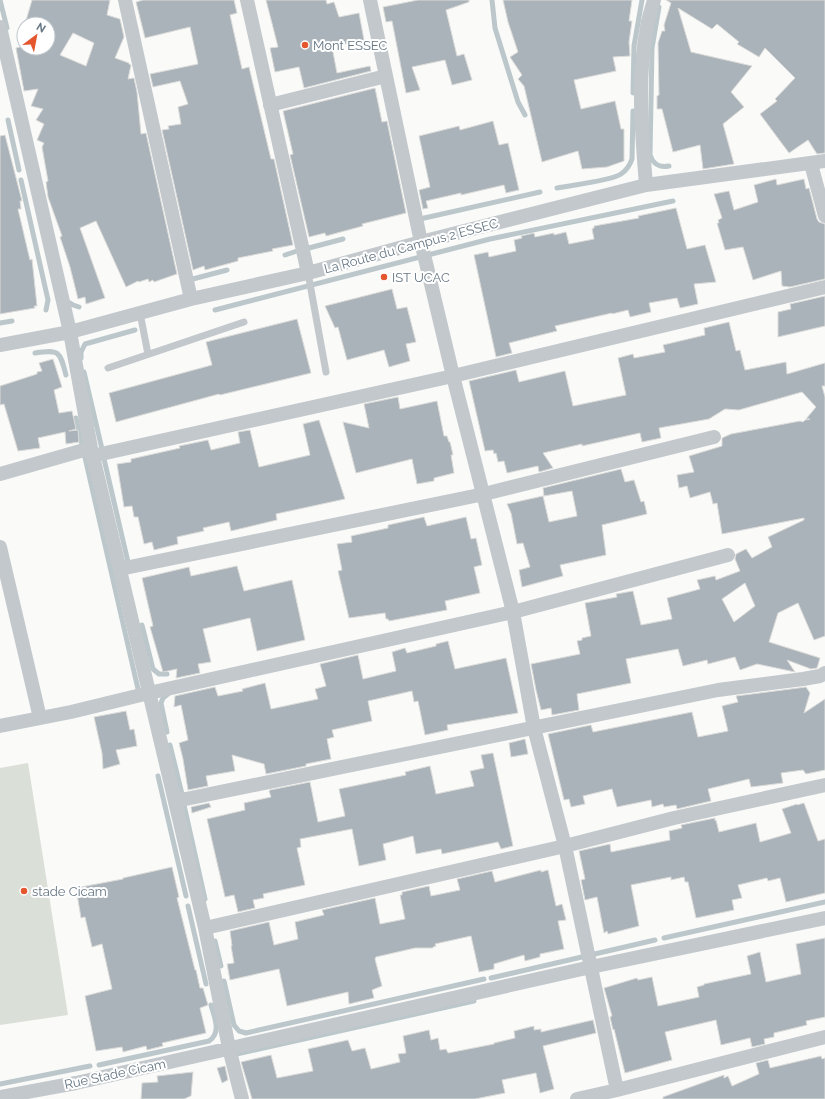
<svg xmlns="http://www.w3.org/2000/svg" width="825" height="1099" font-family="Raleway,sans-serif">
<rect width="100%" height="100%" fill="#fafaf8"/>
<path fill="#dadfd7" d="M28,763L68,1015L0,1025V768Z"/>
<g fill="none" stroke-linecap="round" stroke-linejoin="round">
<path stroke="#bbc7cb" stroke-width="5" d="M0,0L7,28
M492,0L495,28L518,102L525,115
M659,7L652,48L650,155C653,164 660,168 669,166
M633,93L634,46L642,0
M8,120L19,170
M21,180L48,300L46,310
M557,188C571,185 611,181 621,174C627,170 630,165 632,159L633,111
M420,219L540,192
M309,248L343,239
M285,255L297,251
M189,280L227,270
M68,302L73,305L79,307
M215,310L490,239L673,201
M0,323L12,321
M35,353C60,349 60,352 66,375
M81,358V352L85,344L135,330
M84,372L102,449
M76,418L138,689
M104,459L128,562
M142,625L153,669L159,674H167
M167,732L161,703L163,698L169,693
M170,745L182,794
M158,776L186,896
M184,805L205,899
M188,906L206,984
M664,938L825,902
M215,941L221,966
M491,978L655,940
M224,981L234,1025L239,1031L246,1033L484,979
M232,1055L474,1001
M99,1065L209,1041C222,1033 214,1016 211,1005
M0,1084L90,1066"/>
</g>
<path fill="#aab3b9" stroke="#dcdcda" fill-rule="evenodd" d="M32,0H110L107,15L120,19L124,37L115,58L129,63V64L131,65L128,79L134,78L137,92L141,134L146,133L177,274L154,282L153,280L149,282L148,279L139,282L138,281L126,287L96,221L80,228L105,298L86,304L85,297L78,299L70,267L60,237L62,236L48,197L46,182L48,181L42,147L44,143L37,140L44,124L36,120L43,109L31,106L38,89L24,91L16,48L24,46V48H48V24H25ZM73,33L94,43L86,66L60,55Z
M143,0H234L237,13L230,15L242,69L249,67L271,159H274L293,245L272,249L273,251L238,258V261L205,270L204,266L193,270L162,130L169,129L168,126L181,124L178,107L188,104L180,81L153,87L150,74L198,64L190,27L145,38L136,2Z
M266,0H326L327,4L334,2L339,17L359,13L364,40L332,47L337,73L370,66L371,71L304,88L299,67L275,72L270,48L278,47Z
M418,0H469V2L446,10L457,56L464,54L472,80L452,85L445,60L412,67L420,90L406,93L392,21L386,22L383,7Z
M503,0H632L629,21H632L629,42L630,56L613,57L616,71L574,80L581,109L615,101L621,129H624V161L607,167L582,169L578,151L542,162L524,86L518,79L522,75L510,57L518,52L508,22Z
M666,0H825V153L817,154L808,140L789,153L760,114L777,101L775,99L795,78L765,48L759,57L737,44L739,42L717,24L712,29L678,8L691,52L752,66L731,92L744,107L723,124L734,164L703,169L700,145L673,152L662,109H657V96L659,95L658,43L662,31H665L664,25L671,3Z
M375,88L382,122L387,121L406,213L362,224L363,226L326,236L325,233L309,237L290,155L293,154L283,111Z
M493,121L499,145L508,143L519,190L506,193L504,185L461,195V193L426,201L428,208L423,209L419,190L430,187L419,136L459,126L460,130Z
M5,135L22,201H20L21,209H18L30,260L32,259L37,306H34L35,308L0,314V136Z
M776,179L777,185L804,179L806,189L809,188L817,219L819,222L825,224V279L790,287L782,286L781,271L753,280L743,247L725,250L717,223H719L718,220L722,218L714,194L729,191L734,210L758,202L754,185Z
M676,208L687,249L705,245L716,282L694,284L698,304L680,308L677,298L649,303L651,312L630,317L628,310L612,314V313L555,326L557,331L509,343L512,353L496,357L474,255L488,252L489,257L516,251L514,240L522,238L521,236L534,233L535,237L554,233V235L566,232L569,244L594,239L592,229L594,228V226L639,218L638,216Z
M392,289L397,309L407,307L416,342L406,344L410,361L389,367L384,350L347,360L338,327L335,328L325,306Z
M825,296V326L778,337V312L791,309L790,304Z
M297,319L311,373L220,395L219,394L116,422L109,393L212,365L206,342Z
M729,322L736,351L740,350L745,370L786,362L787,374L825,363V386H822L825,397V636L814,640L798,603L778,613L769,642L820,658L817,668L811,669L787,660L795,672L757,664L740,670L735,657L708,664L707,660L683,666L678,649L626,659L631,683L577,694L579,710L552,715L551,708L541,710L536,690L531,664L580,654L577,641L582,640V638L591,636L585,603L617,597L616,594L633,591L641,625L672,619L667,598L700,589L697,580L715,576L716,580L740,571L735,559L736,554L746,549L752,558L772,547L768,537L804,520V518L722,534L717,503L713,504L710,492L690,498L687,486L679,488L677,475L694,472L689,456L722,446V438L731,434L800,421L803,422L805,420L810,419H806L816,407L802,392L739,410L725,409L709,419L659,428L661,438L642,442L640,433L582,446V444L543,453L553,468L539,472L538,466L507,473L504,461L498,462L496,453L494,454L493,450L485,451L469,381L516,370L519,382L565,371L573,406L626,395L618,358L633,354L634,358L665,352L663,345L705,335L704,328ZM745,583L755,606L734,622L722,599Z
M53,359L62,387L54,390L59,413L72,411L76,429L69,431L78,430L79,442L66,444L65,432L38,438L40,448L18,451L4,404L0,405V386L37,374V372L42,371L39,363Z
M398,397L400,409L437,401L444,436H447L449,442H450L453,455H451L454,473L434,478V481L417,484L412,459L356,473L343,422L369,428L364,404Z
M319,420L345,499L276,514L277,520L231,531L229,522L203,528L204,531L177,537L178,544L154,550L152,542L144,544L138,517H134L132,506L124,507L117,464L131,462V459L180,448L179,446L208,440L211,450L240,443L238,432L250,430L259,467L310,455L303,424Z
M621,469L625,482L634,480L641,502L644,501L647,514L602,525L606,555L560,565L563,576L522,587L519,570L530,567L523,543L517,544L511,513L507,504L543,496L549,522L577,516L572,491L544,496L543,488Z
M424,517L427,526L466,517L471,539L476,538L482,565L474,567L480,593L445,601L447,610L389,621L388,619H386L385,613L349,618L338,571L342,570L337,544L352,542L351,536L388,528V525Z
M237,566L244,591L292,580L305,640L257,651L250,618L203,629L211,662L198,664L200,673L176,678L177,669L163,672L150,627L153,626L142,578L189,567L191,576Z
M448,641L455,669L506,658L518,713L447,725L448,730L425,735L418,701L414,702L412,691L368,701L372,721L332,730L334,737L327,739L331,759L306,764V766L266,774L264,764L232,755L235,771L206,776L208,786L188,790L183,759L179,743L188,740L181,705L174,707L175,696L215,687L218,696L243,691L242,689L265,683L271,709L318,699L315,689L326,686L320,664L358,655L363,679L396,671L392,652L405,648L407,653L436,646V644Z
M806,687L810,693L804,713L825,699V770L806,774L803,770L781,773L783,783L751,787L749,779L708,789L711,801L677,809L676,805L664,807L663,804L652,807L651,800L617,807L612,789L583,796L585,804L571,807L569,799L564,800L548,734L591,725L593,732L692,712L698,737L728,731L722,706L738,702L736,696Z
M126,711L130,730L134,729L137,746L116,750L120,764L103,769L102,753L94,717Z
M525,739L528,754L511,757L509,743Z
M493,753L513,846L501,849L498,842L442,854L441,849L416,854L413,836L383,844L386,860L359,866L352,829L300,839L301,847L297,848L305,885L263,894L264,898L253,900L255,908L238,912L234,895L225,897L207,819L245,810L244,803L271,797L269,791L270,790L310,782L318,822L345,816L339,789L406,775L405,772L430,766L436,794L474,786L470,771L484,768L481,755Z
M209,803L211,807L192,813L191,807Z
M804,803L818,841L825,839V893L786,902L780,878L768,881L767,878L738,885L742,898L732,900L734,910L696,918L688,882H685L684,877L671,880V877L631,885L639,926L608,934L607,931L604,933L597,897L585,900L581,880L585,879L579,851L610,844L611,852L670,840L669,831L682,828L681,825L715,818V821L716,820L719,832L756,823L760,842L791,833L782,809L797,804V805Z
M172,867L179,897L177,898L195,970H196L200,988H203L208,1005L200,1008L206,1033L162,1043L163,1046L147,1050L146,1046L123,1052L122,1047L96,1051L85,996L112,989L102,944L92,947L85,917L81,918L76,888L123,879V878Z
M541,870V872L548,870L556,906L562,904L566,920L558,921L564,949L540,954V957L525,961L524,955L494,964V969L479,972L471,936L435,944L436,946L433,947V948H415L376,957L375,959L382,986L372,990L374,998L349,1004L348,992L287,1006L279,969L230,980L227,964L234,963L231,946H232L230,931L269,922L274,945L298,939L295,922L324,915L322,910L375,898L380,924L405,919L400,895H402V892L429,886L431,896L460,890L457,879L492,871L495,882Z
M825,938V1017L806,1021L807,1025L774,1033V1037L764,1039L765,1044L752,1047L750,1038L721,1045L716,1020L665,1032L672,1060L625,1073L614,1029L613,1030L610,1017L612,1016L604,988L637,978L638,980L652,977L658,1006L699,997L697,987L704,985V984L751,974L747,956L760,952L766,982L801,974L796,944Z
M593,1020L596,1033L543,1046L554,1089L540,1093L536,1073L502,1080L505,1093L475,1099H252L241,1062L271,1055L277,1078L313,1071L308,1049L348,1040L352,1051L365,1048L371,1069L400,1062L398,1054L406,1053L403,1036L429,1030L431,1040L438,1038L440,1050L446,1049L448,1053L494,1044V1043L515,1038L514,1031L534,1026V1030L541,1029V1032Z
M821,1056L822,1059L825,1058V1099H663V1097L724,1075V1078L728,1076L732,1086L759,1074L756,1063L768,1060L770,1068Z
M225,1066L228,1080L222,1083L217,1068Z
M193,1072L191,1096L184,1099H141L142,1083L158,1082L157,1076Z"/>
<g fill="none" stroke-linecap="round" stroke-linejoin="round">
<path stroke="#c3c8cc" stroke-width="7" d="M308,273L326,372
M140,313L148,354
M108,368L244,322"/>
<path stroke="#c3c8cc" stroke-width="14" d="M125,0L191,299
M247,0L308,273
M370,0L421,242L453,376L513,612L534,728L565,846L617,1090
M0,27L70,332L91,448L205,928L229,1048L242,1099
M270,105L386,76
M811,164L825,216
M646,185C642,134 637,83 646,33C647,22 651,11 654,0
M0,345L70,332L191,299L308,273L421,242L646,185L825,161
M92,456L453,376L825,287
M0,474L91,448
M0,547L40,718
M120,569L484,494L714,437
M0,726L71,712L149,693L513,612L728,555
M176,801L718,690L803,679L820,676L825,673
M205,928L565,846L674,818L825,785
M0,1097L76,1083L591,967L825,918
M577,1099L617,1090L825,1037"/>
</g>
<g fill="#e4572e" stroke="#fff" stroke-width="1.5">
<circle cx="305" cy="45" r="4"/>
<circle cx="384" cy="277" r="4"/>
<circle cx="24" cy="891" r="4"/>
</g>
<g text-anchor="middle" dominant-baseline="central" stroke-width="4" stroke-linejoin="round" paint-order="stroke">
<g font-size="13" fill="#657683" stroke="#fff" text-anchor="start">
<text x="313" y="45">Mont ESSEC</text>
<text x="392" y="277">IST UCAC</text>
<text x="32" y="891">stade Cicam</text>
</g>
<g font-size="13" fill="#657683" stroke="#fff">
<text transform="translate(411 246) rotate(-15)">La Route du Campus 2 ESSEC</text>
<text transform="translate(115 1074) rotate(-12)">Rue Stade Cicam</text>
</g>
</g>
<g transform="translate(36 36) rotate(32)"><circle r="19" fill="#ffffff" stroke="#c1c8cd"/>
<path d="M0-3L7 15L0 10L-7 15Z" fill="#e4572e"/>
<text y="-6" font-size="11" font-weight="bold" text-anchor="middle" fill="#657683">N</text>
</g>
</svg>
